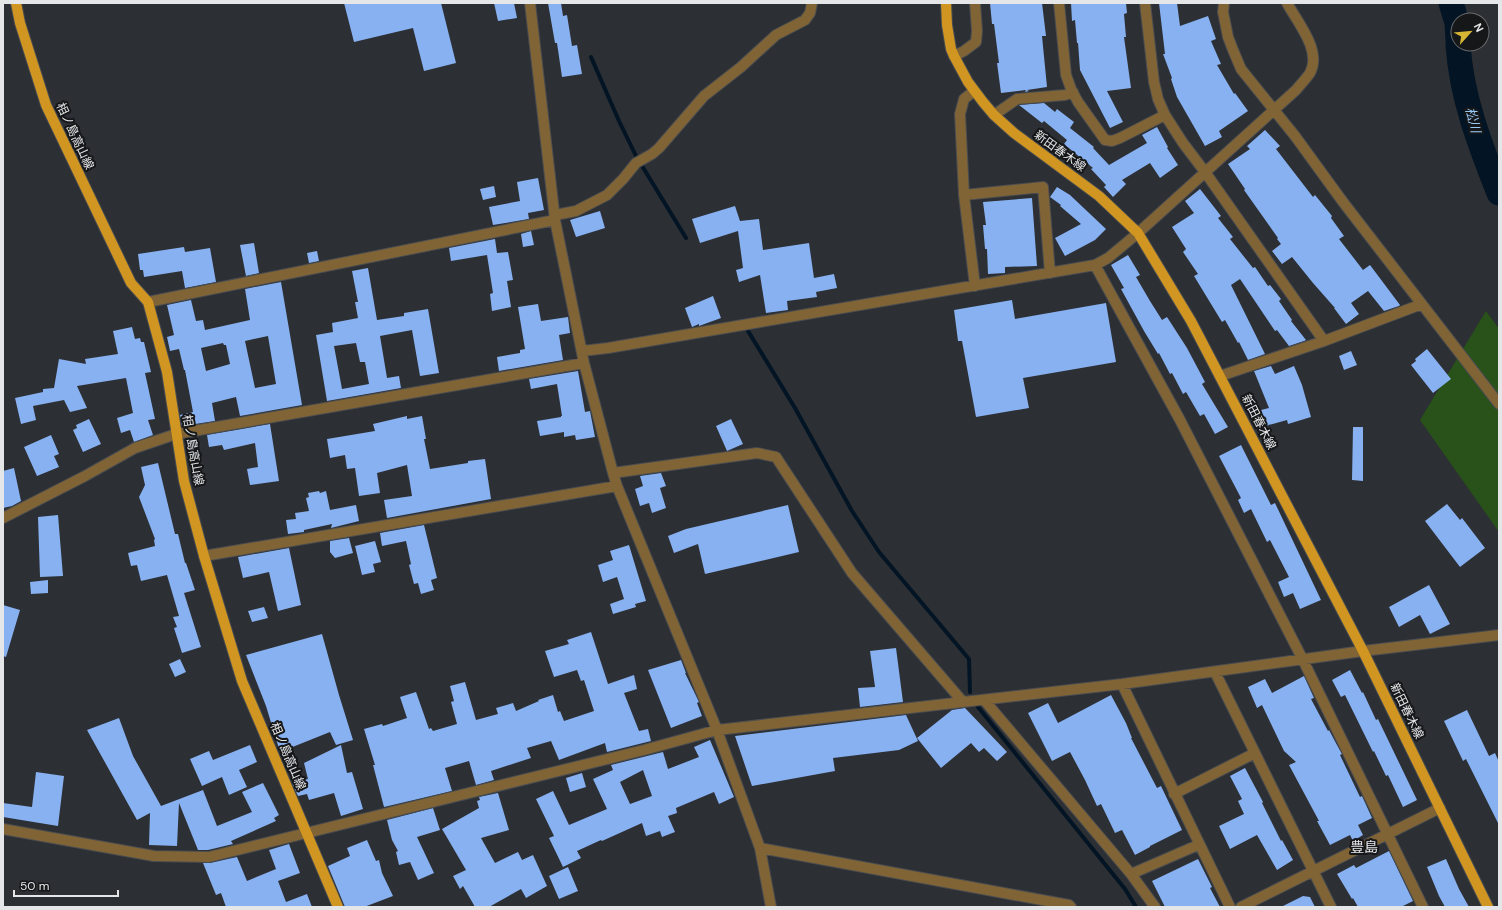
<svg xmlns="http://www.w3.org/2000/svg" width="1502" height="910" font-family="'DM Sans','Noto Sans JP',sans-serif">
<rect width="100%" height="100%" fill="#2c2f33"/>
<path fill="#28521a" d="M1486,311L1499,329V532L1420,420Z"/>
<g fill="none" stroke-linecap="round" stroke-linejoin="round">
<path stroke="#031525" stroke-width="4" d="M591,57L619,121L636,156L686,238
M748,331L795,408L852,511L879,552L969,659L970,692
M978,707L1125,889L1136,907"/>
<path stroke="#031525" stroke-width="25" d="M1451,3L1457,23L1458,41
M1458,44C1461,96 1480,145 1499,193"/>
</g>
<path fill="#88b1f2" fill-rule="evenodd" d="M344,3H441L456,63L424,71L413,28L354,42Z
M494,3H514L517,18L498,21Z
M548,3H561L563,16L567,15L572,46L577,45L582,74L562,77L557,43H555Z
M990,3H1042L1046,36H1042L1047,87L1027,90L1029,91L1025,92L1026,90L1001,93L997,63H999L994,24H992Z
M1071,3H1126L1127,13L1124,14L1126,37H1124L1131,88L1107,91L1123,122L1110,128L1080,70L1078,43H1077L1075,20L1072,21Z
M1159,3H1177L1180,26L1208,16L1216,39L1211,41L1221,64L1217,65L1234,94L1235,93L1248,111L1219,131L1222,137L1205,146L1177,97L1171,79L1172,78L1163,54H1165Z
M1044,103L1055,112L1057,109L1074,122L1070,128L1094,147L1093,148L1109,165L1147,143L1142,135L1157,127L1168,147L1167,148L1178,165L1160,178L1150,163L1122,180L1126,184L1113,197L1104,187L1106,185L1091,169L1093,168L1064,144L1067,140L1044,121L1042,123L1019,105Z
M1265,130L1280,146L1276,149L1313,197L1315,195L1332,216L1331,218L1344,236L1339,239L1363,270L1370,265L1400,305L1399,306L1384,311L1368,291L1351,303L1359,314L1346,324L1334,308H1335L1313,283L1292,257L1282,264L1272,251L1281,244L1277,239L1278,238L1244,190L1245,189L1228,164L1250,149L1247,146Z
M538,178L544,210L528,213L529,219L493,225L489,207L520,201L517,182Z
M494,186L496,197L483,200L480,189Z
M1057,187L1070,195L1106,229L1095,240L1065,256L1055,238L1081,224L1060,206L1061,205L1050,197Z
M1200,189L1221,216L1218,218L1233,237L1230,239L1253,268L1255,267L1268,286L1270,285L1281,299L1279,301L1292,320L1291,321L1306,340L1304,341L1289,346L1277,330L1275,331L1240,279L1231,285L1265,354L1248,360L1239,342L1238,343L1225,320L1222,322L1194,276L1198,274L1183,252L1186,249L1172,227L1194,213L1185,201Z
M1032,198L1037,266L1005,267V273L988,274L987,249H985L983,225H986L983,202Z
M735,206L740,221L759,219L763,250L809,243L814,278L834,274L837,288L816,292L817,297L787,301L788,310L766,313L760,275L739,282L736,270L743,268L738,231L700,243L692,219Z
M600,211L605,228L576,237L570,220Z
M531,231L534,245L523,247L521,234Z
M495,239L497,253L508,252L513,280L507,281L511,307L492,311L490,294L493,293L487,255L451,261L449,248Z
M254,243L259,273L246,276L240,245Z
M184,247L185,252L210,248L216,282L185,288L182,271L144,277L143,270H140L138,254Z
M317,251L319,261L309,263L307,253Z
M1128,255L1140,275L1136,277L1150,301L1162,320L1167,317L1187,348L1205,382L1202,384L1228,427L1215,434L1204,414L1200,416L1186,392L1183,394L1172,373L1170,374L1159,353L1158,354L1144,331L1121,289L1124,288L1111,265Z
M368,268L377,320L404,316V313L428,309L439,373L420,376L412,330L380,336L387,378L399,376L401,388L327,401L316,335L333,332L332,323L358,318L355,302H358L352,271ZM356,343L360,362H365L369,384L342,389L334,346Z
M281,282L302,405L240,416L236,397L212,403L215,421L182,426L180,415L193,412L185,370H184L179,349L170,351L167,337L174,335L167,305L191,300L196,321L203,320L205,330L250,320L245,289ZM268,336L276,384L255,388L245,341ZM223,343L224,345H226L230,364L206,371L201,348Z
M713,296L721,318L699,326V324L692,327L685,308Z
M1012,300L1015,319L1106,303L1116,362L1023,378L1029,408L976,417L962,341H958L954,310Z
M538,304L541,321L568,317L570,333L559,335L563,360L499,371L497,357L520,353V350L525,349L518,307Z
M132,327L135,339L140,338L141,342H144L151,372L145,373L155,419L148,420L153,435L134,442L130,430L121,433L117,418L133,413L126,378L77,386L87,408L70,412L64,400L33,406L36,420L21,424L15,398L43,392V389L54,388L59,359L86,364L85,359L118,354L113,331Z
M1427,349L1451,379L1433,393L1411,365L1416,361L1415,359Z
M1351,351L1357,365L1344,370L1339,356Z
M1271,366L1275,374L1294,366L1302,385L1311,417L1288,424L1287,420L1265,426L1261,410L1269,408L1254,371Z
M578,371L585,412L590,411L595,437L576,440L575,435L564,437V432L540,436L537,421L561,417V416H562L557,384L531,389L529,379Z
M407,416V419L422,416L426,439H424L430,469L468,463V461L485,459L491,499L387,518L384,500L412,496L407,465L377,473L380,493L359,496L355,468L347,469L345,455L330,458L327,439L375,431L373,424Z
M89,419L101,444L83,452L73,430L77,428L76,425Z
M731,419L743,444L727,451L716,426Z
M270,424L279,481L250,485L247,469L258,467L255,443L224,450L222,445L209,447L207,435Z
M1353,427H1363V481L1352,480Z
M51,435L59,454L54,456L59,467L37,476L24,447Z
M1241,445L1271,505L1275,503L1321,600L1300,609L1293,593L1284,597L1278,582L1289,577L1270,540L1267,542L1251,509L1244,513L1238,500L1241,498L1219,456Z
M158,463L175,534H178L185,563H186L195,590L184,593L201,647L182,653L174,628L177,627L173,617L179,616L167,575L141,581L137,565L131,566L128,553L155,546L154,540L155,539L139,497L145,485L141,467Z
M14,468L21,501L12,506L3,508V471Z
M661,473L666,486L660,488L666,508L652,513L649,503L640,506L635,489L643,486L640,476Z
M319,491L320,493L326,491L330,510L356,505L359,521L331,528L332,524L304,530V532L288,534L286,520L296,519L295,513L309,511L306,498L309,497L308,493Z
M1447,504L1460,520L1462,518L1485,548L1460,567L1425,521Z
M788,505L799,552L705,574L698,544L674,553L668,536L686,529Z
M58,515L63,576L40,577L38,517Z
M424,525L437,578L431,580L434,590L421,594L418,583L414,584L409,565L411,564L406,541L382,546L380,533Z
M349,538L353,553L335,558L330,552V541Z
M375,541L381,562L373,564L375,572L362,575L355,546Z
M629,545L646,601L635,604L636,607L613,614L610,604L624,599L617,577L603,582L598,565L613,560L610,551Z
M289,548L301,605L278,611L269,572L243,578L238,557Z
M48,580V593L31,594L30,582Z
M1429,585L1450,624L1430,634L1420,615L1399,627L1389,607Z
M3,605L20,610L6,657L3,656Z
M264,607L268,618L252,622L248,611Z
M591,632L608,684L634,675L637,689L624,693L639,731L648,729L651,741L607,752L605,743L559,760L551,741L527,748L531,758L491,771L494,780L476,785L469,761L445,768L452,791L384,807L373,765H375L364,729L382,724L383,726L407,718L400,697L416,692L429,729L431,728L433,731L457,724L451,702L454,701L450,686L465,682L476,720L498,714L496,708L513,703L516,711L539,701L538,700L553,695L558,712L560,711L564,721L594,711L584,680L581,681L577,670L554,677L545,651L569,644L567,640Z
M322,634L339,695L353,740L336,745L330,732L280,752L266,706L246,655Z
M896,648L903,702L860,707L858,688L875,687L870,651Z
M180,659L186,672L175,677L169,664Z
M681,660L686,673H685L699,702L697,703L702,716L671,728L648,670Z
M1350,670L1362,693L1363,692L1376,720L1378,719L1417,800L1403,807L1388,775L1386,776L1374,751L1373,752L1345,695L1341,697L1332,680Z
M1304,676L1314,698L1311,699L1328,731L1329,730L1337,745L1342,754L1340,755L1360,797L1362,796L1372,818L1358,825L1363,835L1353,841L1350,835L1330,845L1317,821H1319L1289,765L1296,762L1284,751L1262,705L1257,708L1248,687L1265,679L1272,693Z
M1111,695L1126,723L1132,738H1131L1157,788L1161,786L1182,830L1150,846V847L1135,855L1122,830L1115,833L1101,804L1097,806L1085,780L1070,752L1052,761L1028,713L1048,703L1058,723Z
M965,708L1007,752L997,761L984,748L979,752L971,743L941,768L917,738L952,710Z
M1467,710L1489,756L1495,753L1499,762V825L1466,759L1463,761L1444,721Z
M906,715L918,741L899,750L833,758L835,771L752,786L735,736Z
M119,718L133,756L161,806L203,790L217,826L252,812L242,792L263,783L279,815L274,818L276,821L231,841L233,844L208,850H198L179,803L177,846L149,845L150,813L137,820L87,730Z
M710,740L734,797L719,804L714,792L676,808L677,813L668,816L675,832L662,837L660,831L646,836L642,823L602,841L601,840L577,851L581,858L563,867L549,838L554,836L536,799L553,791L569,825L607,809L593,779L613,770L611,765L663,752L668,769L699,757L694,747ZM643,770L652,796L630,804L620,782Z
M250,745L257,762L239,770L247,787L229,795L222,777L202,786L190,759L209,751L213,760Z
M341,745L347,773L352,772L363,809L341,816L334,793L309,800L307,794L298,796L292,783L308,779L304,763Z
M1245,768L1263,802L1262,803L1281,841L1282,840L1293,860L1277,870L1257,835L1230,849L1219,826L1244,814L1238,801L1242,799L1230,776Z
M36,772L64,776L58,826L3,817V803L32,807Z
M582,773L586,787L570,792L566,778Z
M498,793L509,830L481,838L495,863L518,852L522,860L533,855L547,886L526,898L521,889L489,907H475L463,886L460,889L453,876L466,870L442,829L479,808L477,801L480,800L479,797Z
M433,808L440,830L417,837L434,873L418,880L410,862L399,865L396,852L398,851L392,840L387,820Z
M367,840L376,861L379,860L382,873L393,896L364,907H345L328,866L350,856L347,848Z
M289,844L300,873L278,881L286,902L307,894L312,907H226L221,893L216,895L203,863H210L237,857L247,881L276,869L269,850Z
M1389,851L1413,901L1401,907H1358L1353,898L1352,899L1337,874L1354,865L1356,868Z
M1198,859L1212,887L1210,888L1220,907H1165L1152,881Z
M1446,859L1459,889L1469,907H1445L1439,896L1427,867Z
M568,867L578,891L559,899L549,876Z
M1303,896L1310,897L1315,907H1281Z"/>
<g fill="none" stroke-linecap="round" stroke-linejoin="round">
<defs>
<path id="minor" d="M530,3L555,220L584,363L613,473L617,486L717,730L760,848L771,907
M1059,3L1066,75L1071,89L1078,102L1105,140L1112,141L1120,138L1165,115
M1145,3L1154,82L1158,99L1165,115L1183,143L1205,172L1324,341
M1224,3L1223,12L1228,37L1233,50L1241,69L1295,136L1343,202L1499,404
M954,56L964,51L976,42L977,31L975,3
M974,91L964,99L960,114L964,195L975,286
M994,115L1017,99L1065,95L1073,92
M964,195L1043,187L1050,273
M555,215L576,211L607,195L623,179L636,163L652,154L659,148L704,96L741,67L776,35L805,20L810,13L812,3
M1095,265L1180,420L1303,660L1423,907
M148,302L555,220
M582,351L608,348L1095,265L1108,258L1138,233L1296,90C1300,85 1306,79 1310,73C1322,51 1298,23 1287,3
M1220,376L1324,341L1422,304
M613,473L757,453L776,457L852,573L963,702
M3,518L85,476L135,448L176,434L584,363
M204,556L617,486
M1215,672L1331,907
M1122,684L1230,907
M985,701L1131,874L1155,907
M1174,794L1255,753
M3,829L154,856L209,857L644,750L717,730L1122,684L1363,651L1499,635
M760,848L1069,905L1071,907
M1131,874L1198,845
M1241,907L1440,808"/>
<path id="major" d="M16,3L20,23L46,105L131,283L148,302L167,372L184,481L204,556L242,681L338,907
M946,3L947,25L951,49L954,56L968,82L983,102L994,115L1014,133L1099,196L1138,233L1191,321L1363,651L1488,907"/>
</defs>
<use href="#minor" stroke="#494c50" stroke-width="12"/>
<use href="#major" stroke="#494c50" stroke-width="12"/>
<use href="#minor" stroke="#806435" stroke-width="10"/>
<use href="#major" stroke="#d19621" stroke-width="10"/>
</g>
<g text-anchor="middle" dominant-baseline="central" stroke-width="4" stroke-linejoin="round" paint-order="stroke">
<g font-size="12" fill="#e4e6e8" stroke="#161719">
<text transform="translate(75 136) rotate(65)">相ノ島高山線</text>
<text transform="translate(1060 151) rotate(36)">新田春木線</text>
<text transform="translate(1259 422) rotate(63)">新田春木線</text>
<text transform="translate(193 450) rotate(80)">相ノ島高山線</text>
<text transform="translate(1407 711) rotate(64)">新田春木線</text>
<text transform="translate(288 756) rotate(67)">相ノ島高山線</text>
</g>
<g font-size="13" font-style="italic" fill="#97c9f5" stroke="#161719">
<text transform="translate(1473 120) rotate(76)">松川</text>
</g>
<g font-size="14" fill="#e4e6e8" stroke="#161719">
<text x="1364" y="847">豊島</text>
</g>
</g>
<rect width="1502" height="910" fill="none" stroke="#e4e6e8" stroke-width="8"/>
<g transform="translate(1470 32) rotate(63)"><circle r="19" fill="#161719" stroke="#686a6c"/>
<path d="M0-3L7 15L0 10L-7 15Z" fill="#d6b534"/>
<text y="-6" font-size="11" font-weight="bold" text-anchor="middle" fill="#e4e6e8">N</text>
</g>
<path d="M14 890v6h104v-6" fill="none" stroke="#e4e6e8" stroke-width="2"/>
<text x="20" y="890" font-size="12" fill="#e4e6e8" stroke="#161719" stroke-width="3" paint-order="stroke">50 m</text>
</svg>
